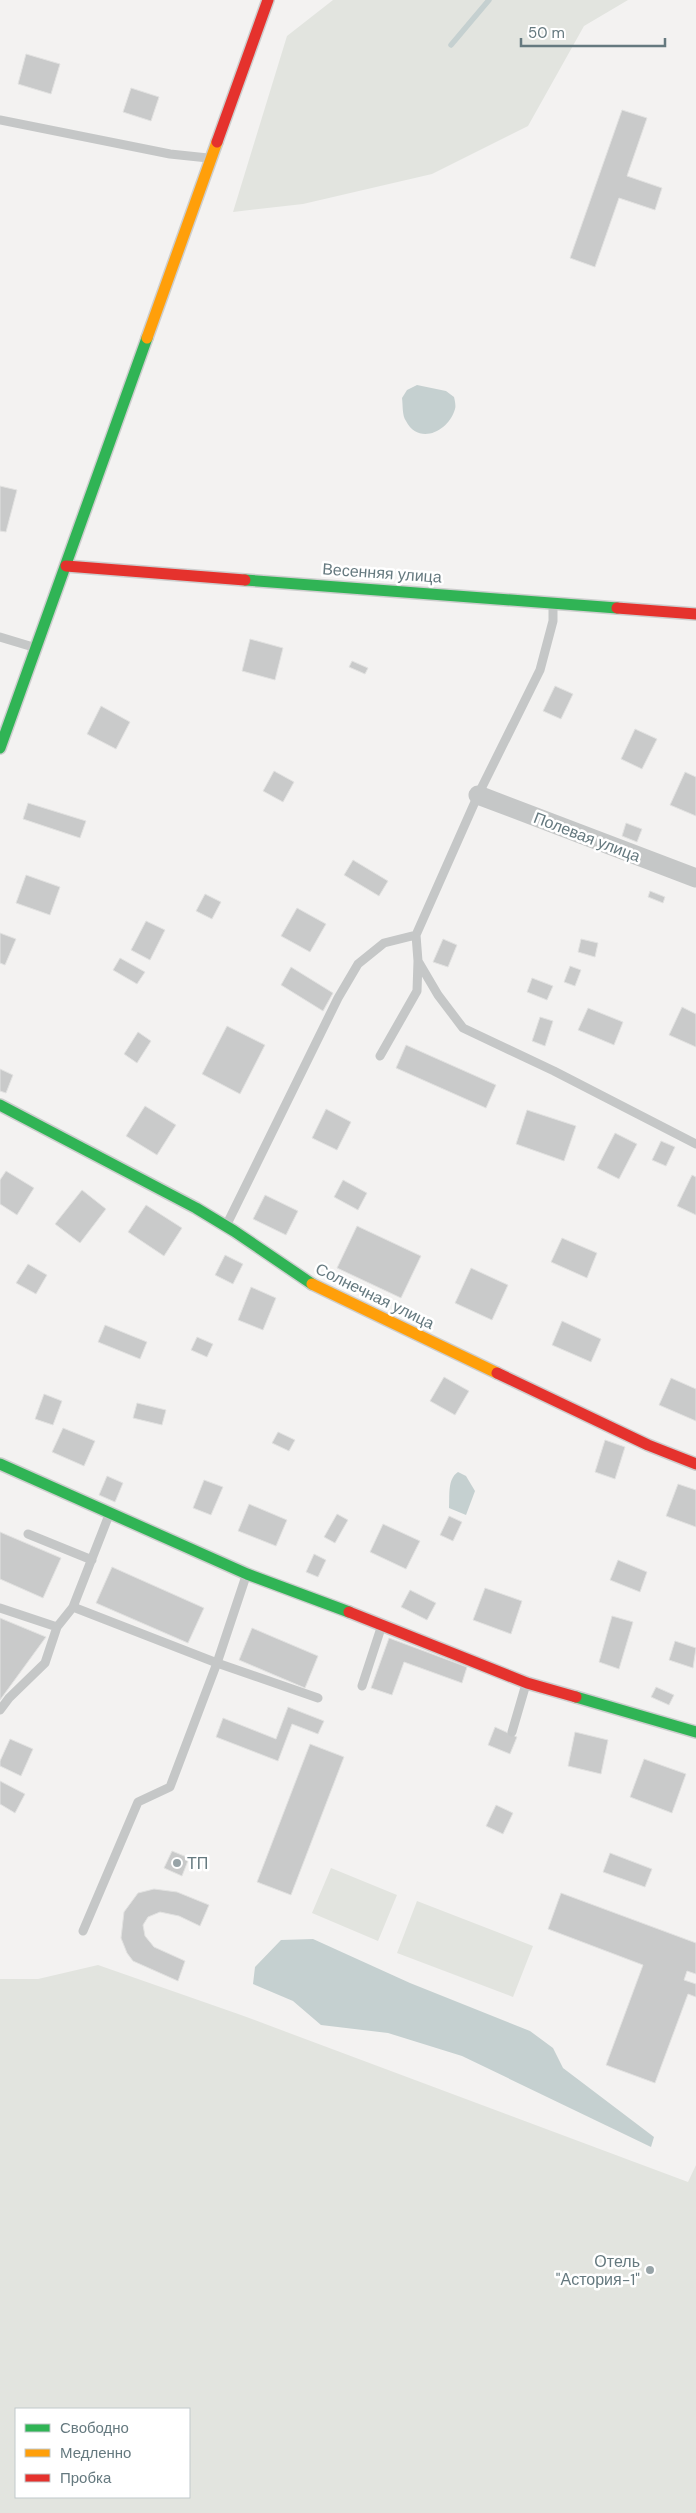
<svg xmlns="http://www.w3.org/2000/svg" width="696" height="2513" font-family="'DM Sans',sans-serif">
<rect width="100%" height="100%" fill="#f3f2f1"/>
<path fill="#e2e4df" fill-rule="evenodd" d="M333,0H628L584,26L528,126L432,174L303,204L233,212L287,36Z
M331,1868L397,1895L378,1941L312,1913Z
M417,1901L533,1946L513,1997L397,1953Z
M98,1965L241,2015L688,2182L696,2165V2513H0V1979H38ZM16,2409H189V2497H16Z"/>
<path fill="#c5d0d0" d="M417,385L446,391L454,397C455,401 456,406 455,409C449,431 419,446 406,421C402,416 403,405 402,398L407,390Z
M458,1472L466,1476L475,1491L466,1515L449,1508C450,1496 447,1479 458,1472Z
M313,1939L410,1983L530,2031L553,2048L563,2068L654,2137L651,2147L462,2056L388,2033L321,2025L293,2001L253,1984L255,1967L281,1940Z"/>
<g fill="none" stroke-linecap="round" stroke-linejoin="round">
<path stroke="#c5d0d0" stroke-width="5.5" d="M451,45L489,0"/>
</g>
<path fill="#c9caca" stroke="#e2e2e1" d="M26,54L60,64L51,94L18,84Z
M131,88L159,97L151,121L123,112Z
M622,110L647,118L627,176L662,188L655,210L619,198L595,267L570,258Z
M0,486L17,490L6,532L0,531Z
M250,639L283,648L275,680L242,671Z
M352,661L368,668L365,674L349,667Z
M555,686L573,694L561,719L543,711Z
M101,706L130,722L116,749L87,734Z
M635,729L657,739L642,769L621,759Z
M274,771L294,782L283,802L263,791Z
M685,772L696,777V816L670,805Z
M28,803L86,821L80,838L23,819Z
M626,823L642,829L637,842L622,836Z
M353,860L388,881L379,896L344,875Z
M26,875L60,887L50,915L16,903Z
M650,891L665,897L663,903L648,897Z
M205,894L221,902L212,919L196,911Z
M297,908L326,924L310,952L281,936Z
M146,921L165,930L150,960L131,950Z
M0,933L16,939L5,965L0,963Z
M443,939L457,945L448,967L433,962Z
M581,939L598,943L595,957L578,952Z
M120,958L145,972L137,984L113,970Z
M570,966L581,970L575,986L564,982Z
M291,967L333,993L323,1011L281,985Z
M532,978L553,986L547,1000L527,992Z
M682,1007L696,1014V1047L669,1035Z
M588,1008L623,1022L614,1045L578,1030Z
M540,1017L553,1021L545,1046L532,1041Z
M227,1026L265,1045L240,1094L202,1074Z
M138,1032L151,1041L137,1063L124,1054Z
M406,1045L496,1085L486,1108L396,1068Z
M0,1069L13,1075L6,1093L0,1091Z
M145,1106L176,1125L157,1155L126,1136Z
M326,1109L351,1122L337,1150L312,1138Z
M527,1110L576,1126L564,1161L516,1144Z
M615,1133L637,1144L619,1179L597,1168Z
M661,1141L675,1147L666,1166L652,1160Z
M6,1171L34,1188L17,1215L0,1204V1180Z
M692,1175L696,1177V1215L677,1206Z
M343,1180L367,1193L358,1210L334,1197Z
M82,1190L106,1209L80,1243L55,1224Z
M265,1195L298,1211L286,1235L253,1219Z
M146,1205L182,1228L164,1256L128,1232Z
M357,1226L421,1256L401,1298L337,1268Z
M562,1238L597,1253L587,1278L551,1262Z
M225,1255L243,1264L233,1284L215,1275Z
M28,1264L47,1275L36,1294L16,1283Z
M471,1268L508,1285L492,1320L455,1303Z
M251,1287L276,1298L263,1330L238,1320Z
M562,1321L601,1339L591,1362L552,1345Z
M105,1325L147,1342L140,1359L98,1342Z
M197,1337L213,1344L207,1357L191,1350Z
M444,1377L469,1391L455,1415L430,1401Z
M671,1378L696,1389V1421L659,1405Z
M44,1394L62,1401L53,1425L35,1419Z
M137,1403L166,1410L162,1425L133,1418Z
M63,1428L95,1441L84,1466L52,1452Z
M278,1432L295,1440L289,1451L272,1443Z
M605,1440L625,1447L615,1479L595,1472Z
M107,1476L123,1483L115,1502L99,1495Z
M204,1480L223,1487L211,1515L193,1508Z
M678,1484L696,1490V1527L666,1516Z
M249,1504L287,1520L276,1546L238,1531Z
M337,1514L348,1520L335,1543L324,1537Z
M449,1516L462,1522L453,1541L440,1535Z
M383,1524L420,1541L406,1569L370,1552Z
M0,1532L61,1558L43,1598L0,1579Z
M314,1554L326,1560L318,1577L306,1572Z
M618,1560L647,1572L640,1592L610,1580Z
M112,1567L204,1608L188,1643L96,1603Z
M485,1588L522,1601L511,1634L473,1620Z
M410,1590L436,1603L427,1620L401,1607Z
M612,1616L633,1622L619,1669L599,1662Z
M0,1618L46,1637L0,1700Z
M252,1628L318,1656L305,1688L239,1660Z
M389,1638L467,1667L462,1683L404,1662L392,1695L371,1688Z
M675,1641L696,1648L693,1668L669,1660Z
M656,1687L674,1695L669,1705L651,1697Z
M288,1707L324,1721L318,1734L292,1724L278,1761L216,1737L223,1718L276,1739Z
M495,1727L517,1737L510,1754L488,1745Z
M575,1732L608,1740L601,1774L568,1766Z
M10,1739L33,1749L21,1776L0,1766V1761Z
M310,1744L344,1757L291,1895L257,1882Z
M644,1759L686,1774L672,1813L630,1797Z
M0,1781L25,1794L15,1813L0,1804Z
M496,1805L513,1813L503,1834L486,1826Z
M172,1851L189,1858L182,1876L164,1868Z
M610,1853L652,1869L645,1887L603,1872Z
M154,1889L177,1892L209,1905L200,1926L179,1916L160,1912L148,1917L143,1925L145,1936L154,1947L185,1961L178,1981L133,1961L127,1953L121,1938L124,1912L138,1893Z
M561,1893L696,1943V1974L687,1971L684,1980L696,1984V1997L688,1994L655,2083L606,2065L643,1965L548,1929Z"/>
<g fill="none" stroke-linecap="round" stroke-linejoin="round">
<defs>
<path id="fast" d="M245,580L617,608
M0,748L147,338
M0,1105L196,1208L234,1231L312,1284
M0,1464L247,1574L349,1612
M576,1697L696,1732"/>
<path id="slow" d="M147,338L217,142
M312,1284L497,1373"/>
<path id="jam" d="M217,142L268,0
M66,566L245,580
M617,608L696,614
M497,1373L648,1445L696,1464
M349,1612L527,1683L576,1697"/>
</defs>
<use href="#fast" stroke="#cdcece" stroke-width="14"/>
<use href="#slow" stroke="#cdcece" stroke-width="14"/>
<use href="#jam" stroke="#cdcece" stroke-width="14"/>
<path stroke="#c5c7c7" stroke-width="9" d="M0,120L170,154L208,158
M553,605V621L540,670L478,795L416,935L418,961L438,995L463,1028L554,1071L696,1144
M0,637L33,647
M380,1056L417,991L418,961
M227,1224L338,998L358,964L384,943L416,935
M28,1534L92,1560
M73,1607L217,1663L318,1698
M0,1608L57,1627
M362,1686L381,1628
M0,1710L9,1698L45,1663L57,1627L73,1607L109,1515
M512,1732L526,1684
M83,1931L138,1802L170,1787L217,1663L246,1576"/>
<path stroke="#c5c7c7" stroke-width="19" d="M478,795L696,878"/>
<use href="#fast" stroke="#30b455" stroke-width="11"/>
<use href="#slow" stroke="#ff9f0a" stroke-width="11"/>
<use href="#jam" stroke="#e5322d" stroke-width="11"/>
</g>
<g fill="#97a3a7" stroke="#fff" stroke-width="2">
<circle cx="177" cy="1863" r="5"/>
<circle cx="650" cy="2270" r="5"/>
</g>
<g text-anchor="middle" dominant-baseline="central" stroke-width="5" stroke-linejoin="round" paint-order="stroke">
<g font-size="16" fill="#65797f" stroke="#fff">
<text transform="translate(382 573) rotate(4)">Весенняя улица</text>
<text transform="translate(587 837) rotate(21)">Полевая улица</text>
<text transform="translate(375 1296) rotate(26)">Солнечная улица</text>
</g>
<g font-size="16" fill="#65797f" stroke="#fff" text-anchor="start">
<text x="187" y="1863">ТП</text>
<text x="640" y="2261" text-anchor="end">Отель<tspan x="640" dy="18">"Астория-1"</tspan></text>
</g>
</g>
<rect x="15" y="2408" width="175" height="90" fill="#ffffff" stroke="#c1c9cc"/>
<rect x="25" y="2424" width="25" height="8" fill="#30b455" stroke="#c1c9cc"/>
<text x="60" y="2433" font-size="15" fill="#65797f">Свободно</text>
<rect x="25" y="2449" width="25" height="8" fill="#ff9f0a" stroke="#c1c9cc"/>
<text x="60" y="2458" font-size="15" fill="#65797f">Медленно</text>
<rect x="25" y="2474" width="25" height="8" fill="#e5322d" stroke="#c1c9cc"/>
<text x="60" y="2483" font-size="15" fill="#65797f">Пробка</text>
<path d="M521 38v8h144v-8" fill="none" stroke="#65797f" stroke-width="2.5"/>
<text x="528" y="38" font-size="15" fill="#65797f" stroke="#ffffff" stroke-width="4" paint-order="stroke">50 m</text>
</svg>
